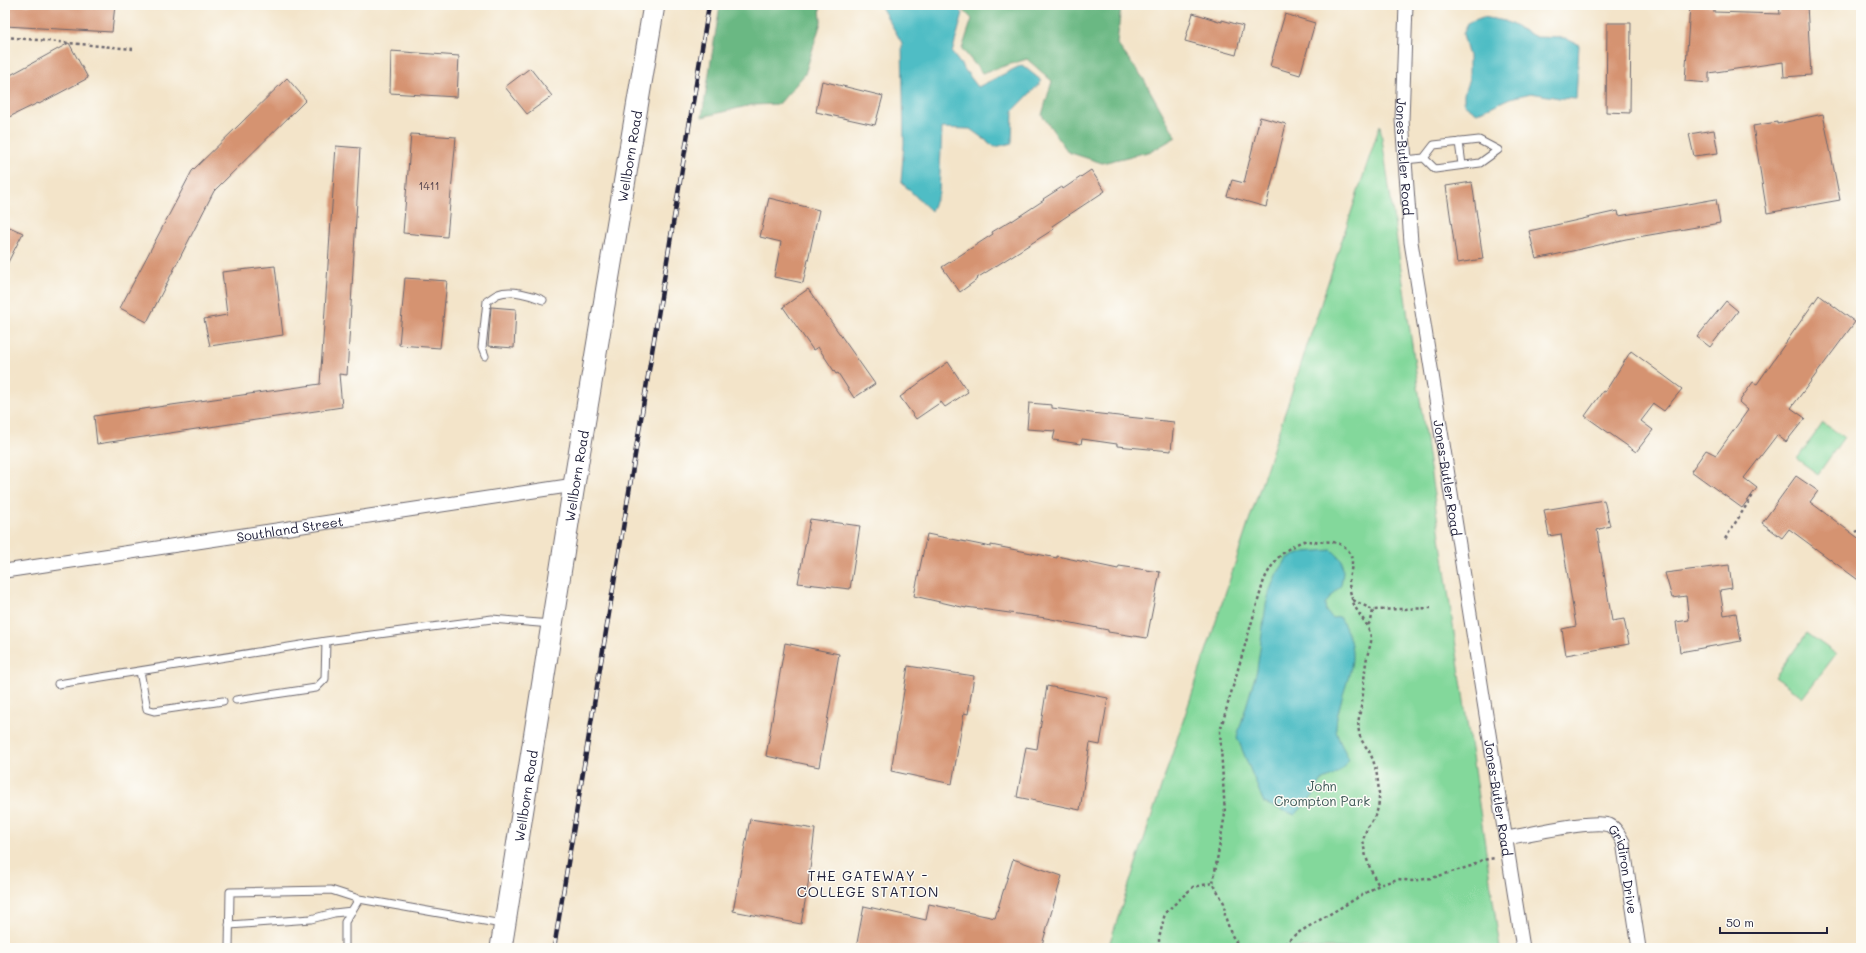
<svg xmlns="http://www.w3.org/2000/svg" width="1866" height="953" font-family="Mali,sans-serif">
<rect width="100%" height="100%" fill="#fdfcf7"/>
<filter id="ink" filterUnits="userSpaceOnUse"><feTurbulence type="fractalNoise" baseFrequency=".025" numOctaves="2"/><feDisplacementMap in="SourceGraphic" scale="8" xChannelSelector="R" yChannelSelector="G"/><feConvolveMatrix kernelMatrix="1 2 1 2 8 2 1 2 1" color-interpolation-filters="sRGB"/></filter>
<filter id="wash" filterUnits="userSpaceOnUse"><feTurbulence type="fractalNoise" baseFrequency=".012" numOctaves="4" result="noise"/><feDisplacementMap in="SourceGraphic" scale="16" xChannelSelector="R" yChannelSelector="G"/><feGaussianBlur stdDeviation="0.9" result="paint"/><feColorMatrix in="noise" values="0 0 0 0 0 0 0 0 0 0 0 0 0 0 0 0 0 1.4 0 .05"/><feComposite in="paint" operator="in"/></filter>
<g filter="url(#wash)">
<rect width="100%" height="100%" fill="#f3e4c9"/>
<path fill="#83d89b" stroke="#527d6b" d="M1380,125L1500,948H1108Z
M1823,423L1844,437L1818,474L1797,459Z
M1807,633L1836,654L1803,697L1775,677Z"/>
<path fill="#6ab883" stroke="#466d5f" d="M720,5H820L821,22L805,74L779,104L751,105L702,117Z
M958,5H1121L1117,44L1143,78L1176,137L1152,151L1102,163L1068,152L1042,115L1052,81L1027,59L982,73L962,49L972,19Z"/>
<path fill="#4fbdc5" stroke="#387080" d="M880,5H951L963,13L952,53L978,87L1022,65L1042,81L1013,111L1012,143L995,147L970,129L942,128L939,193L931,211L901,182L904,143L902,43Z
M1483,17L1505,21L1536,37L1565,38L1579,45L1576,99L1559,98L1531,93L1510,98L1477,113L1464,104V94L1469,78V56L1463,34L1469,22Z
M1332,550L1342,560L1343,573L1341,585L1325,604L1326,612L1333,618L1340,617L1341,619C1359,653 1352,666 1341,701C1339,710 1336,718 1336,728C1337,739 1344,749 1349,759C1343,770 1333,777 1321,781L1314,795L1295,815L1264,803L1237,737L1257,670L1266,605L1270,590L1276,575L1288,558L1305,552Z"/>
<g id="blocks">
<path fill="#d59371" d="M5,5H115L112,32L5,26Z
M1690,5L1714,6V12L1780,14L1779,5H1807L1811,75L1784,77L1783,62L1709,73V83L1685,81Z
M1193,13L1222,22V20L1243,26L1236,55L1185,41Z
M1285,14L1315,23L1300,75L1270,66Z
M1607,23H1631L1630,113L1606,112Z
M69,43L88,78L39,104L38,103L5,119V78Z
M391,51L459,56L457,97L390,93Z
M530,68L552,96L527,114L505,87Z
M287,78L306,100L214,191L147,322L120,308L192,171Z
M822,81L883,96L875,125L816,112Z
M1823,114L1840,200L1767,213L1753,126L1777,122V124Z
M1260,117L1286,124L1266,207L1227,196L1232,180L1244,183Z
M1714,130L1718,153L1694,156L1689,134Z
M411,134L456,137L447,237L403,233Z
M336,146L360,148L347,375L339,374L342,407L97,444L94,416L320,384Z
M1091,170L1105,191L1052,226L1054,229L977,278L978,279L960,292L942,267L993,234L992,232L1012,220V221L1044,200L1043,199L1062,187L1063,189Z
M1472,182L1483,259L1457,263L1446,186Z
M769,198L819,210L803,283L774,277L781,242L760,237Z
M1716,199L1720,223L1626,239L1536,259L1529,231L1618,211L1619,216Z
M5,225L23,233L5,268Z
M275,266L283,335L210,346L204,319L227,315L222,272Z
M405,278L447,281L440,348L399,345Z
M808,289L875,384L854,398L838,373L836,374L818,347L813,350L783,307Z
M1819,295L1855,322L1791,408L1805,418L1786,442L1777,435L1744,478L1757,488L1742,508L1691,471L1706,450L1716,455L1748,410L1739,402L1753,382L1757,384Z
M1726,301L1738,311L1710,347L1697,337Z
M491,307L516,309L514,348L488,346Z
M1631,351L1682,389L1664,411L1654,404L1641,421L1653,430L1636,452L1585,416L1603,391L1605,392Z
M948,362L968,392L945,407L941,402L916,419L900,397Z
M1029,403L1052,405V408L1091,413L1174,422L1171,451L1117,446V444L1082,439L1081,444L1053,440L1055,431L1027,429Z
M1796,476L1818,491L1810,502L1861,540V582L1789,529L1782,538L1762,523Z
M1604,500L1610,526L1597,530L1612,621L1624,619L1629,644L1566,655L1562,629L1576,626L1561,534L1549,536L1544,510Z
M810,519L860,526L850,589L798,583Z
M927,534L991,547V545L1057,558V556L1118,569L1119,566L1160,572L1147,638L1108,632V630L1046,618L966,607V608L914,596Z
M1729,565L1732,588L1720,590L1724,615L1736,613L1741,641L1680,652L1676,622L1689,620L1686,596L1672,598L1665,573Z
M785,643L839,654L819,767L766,756Z
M908,666L974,676L968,714L964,713L952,784L891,771Z
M1047,686L1108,698L1100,745L1090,743L1080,810L1017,797L1026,747L1037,749Z
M750,819L815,829L808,885L801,924L733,911Z
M1013,859L1062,876L1041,948H856L864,906L926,920L929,904L995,918Z"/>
</g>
</g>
<g filter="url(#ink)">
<use href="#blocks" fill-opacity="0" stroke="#6b666d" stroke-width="1"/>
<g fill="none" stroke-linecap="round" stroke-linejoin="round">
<defs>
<path id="lane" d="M1459,142L1462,165
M1405,160L1424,158L1435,169L1480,163L1498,150L1479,140L1434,145L1424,158
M485,356L482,348L487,301C491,299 495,295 498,294C511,289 532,295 543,300
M140,671L147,709L154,711L223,701
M58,684L326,641L492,619L551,624
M236,700L316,688L325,679L326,641
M229,925L311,919L334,913L352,911
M229,948L230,892L331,890L359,899
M345,948V922L359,899L502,924"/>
<g id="street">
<path id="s1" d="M1406,5L1402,120L1411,242L1523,948"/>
<path id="s2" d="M5,571L574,485"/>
<path id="s3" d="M1506,838C1528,835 1591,819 1609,825C1616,828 1619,835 1623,842L1639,948"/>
</g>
<g id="primary">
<path id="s4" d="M501,948L574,485L654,5"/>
</g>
</defs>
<use href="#lane" stroke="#6b666d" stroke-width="9"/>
<use href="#street" stroke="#6b666d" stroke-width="15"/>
<use href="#primary" stroke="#6b666d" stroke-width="23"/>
<path stroke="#6b666d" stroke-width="2.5" stroke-dasharray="3 3" stroke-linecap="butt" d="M5,37L133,49
M1856,532L1861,529
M1725,539L1753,495
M1353,600L1373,610L1431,608
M1368,625L1371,621L1373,610
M1159,948V939L1165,913L1193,887L1213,883
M1240,948L1231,934L1225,916L1224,903L1213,883L1225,814L1220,731L1264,580C1274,560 1283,549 1304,541C1309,540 1314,543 1319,542C1334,540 1352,544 1352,563C1352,569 1349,575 1349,581C1349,587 1351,596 1353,602C1358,616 1372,626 1371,642C1370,647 1368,652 1367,657C1364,672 1364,687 1362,702C1360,713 1357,722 1359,732C1360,740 1365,745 1369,751C1376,764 1379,783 1379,798C1379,818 1368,821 1364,837C1361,848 1372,876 1379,885
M1280,948L1296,934L1379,885L1398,879L1412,881L1432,878L1471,866L1482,860L1496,858"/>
<use href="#lane" stroke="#fff" stroke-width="7"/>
<use href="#street" stroke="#fff" stroke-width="13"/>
<use href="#primary" stroke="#fff" stroke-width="21"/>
<defs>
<path id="rail" d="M554,948L709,5"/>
</defs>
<use href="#rail" stroke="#22223b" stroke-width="4.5"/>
<use href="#rail" stroke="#fdfcf7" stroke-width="3" stroke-dasharray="9" stroke-linecap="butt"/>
</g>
</g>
<g text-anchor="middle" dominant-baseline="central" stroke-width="3" stroke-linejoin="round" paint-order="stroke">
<g font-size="11" fill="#4f3e48">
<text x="429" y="185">1411</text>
</g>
<g font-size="13" fill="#22223b" stroke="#fdfcf7">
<text stroke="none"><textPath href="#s4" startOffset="802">Wellborn Road</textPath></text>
<text stroke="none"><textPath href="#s1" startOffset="152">Jones-Butler Road</textPath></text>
<text stroke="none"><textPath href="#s4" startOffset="478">Wellborn Road</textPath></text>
<text stroke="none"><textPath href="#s1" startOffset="476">Jones-Butler Road</textPath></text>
<text stroke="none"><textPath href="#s2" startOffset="288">Southland Street</textPath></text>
<text stroke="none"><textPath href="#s4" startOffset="154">Wellborn Road</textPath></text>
<text stroke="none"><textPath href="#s1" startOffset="800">Jones-Butler Road</textPath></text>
<text stroke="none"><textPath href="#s3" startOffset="153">Gridiron Drive</textPath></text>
</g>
<g font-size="13" fill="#3f5958" stroke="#fdfcf7">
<text x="1322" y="785">John<tspan x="1322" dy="15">Crompton Park</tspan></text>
</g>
<g font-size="14" letter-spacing="1" fill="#22223b" stroke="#fdfcf7">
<text x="868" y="875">THE GATEWAY -<tspan x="868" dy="16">COLLEGE STATION</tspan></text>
</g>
</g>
<rect width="1866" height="953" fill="none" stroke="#fdfcf7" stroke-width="20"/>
<path d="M1720 927v6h107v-6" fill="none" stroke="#22223b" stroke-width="2"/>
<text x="1726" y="927" font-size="12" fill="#22223b" stroke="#fdfcf7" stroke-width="3" paint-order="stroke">50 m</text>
</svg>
